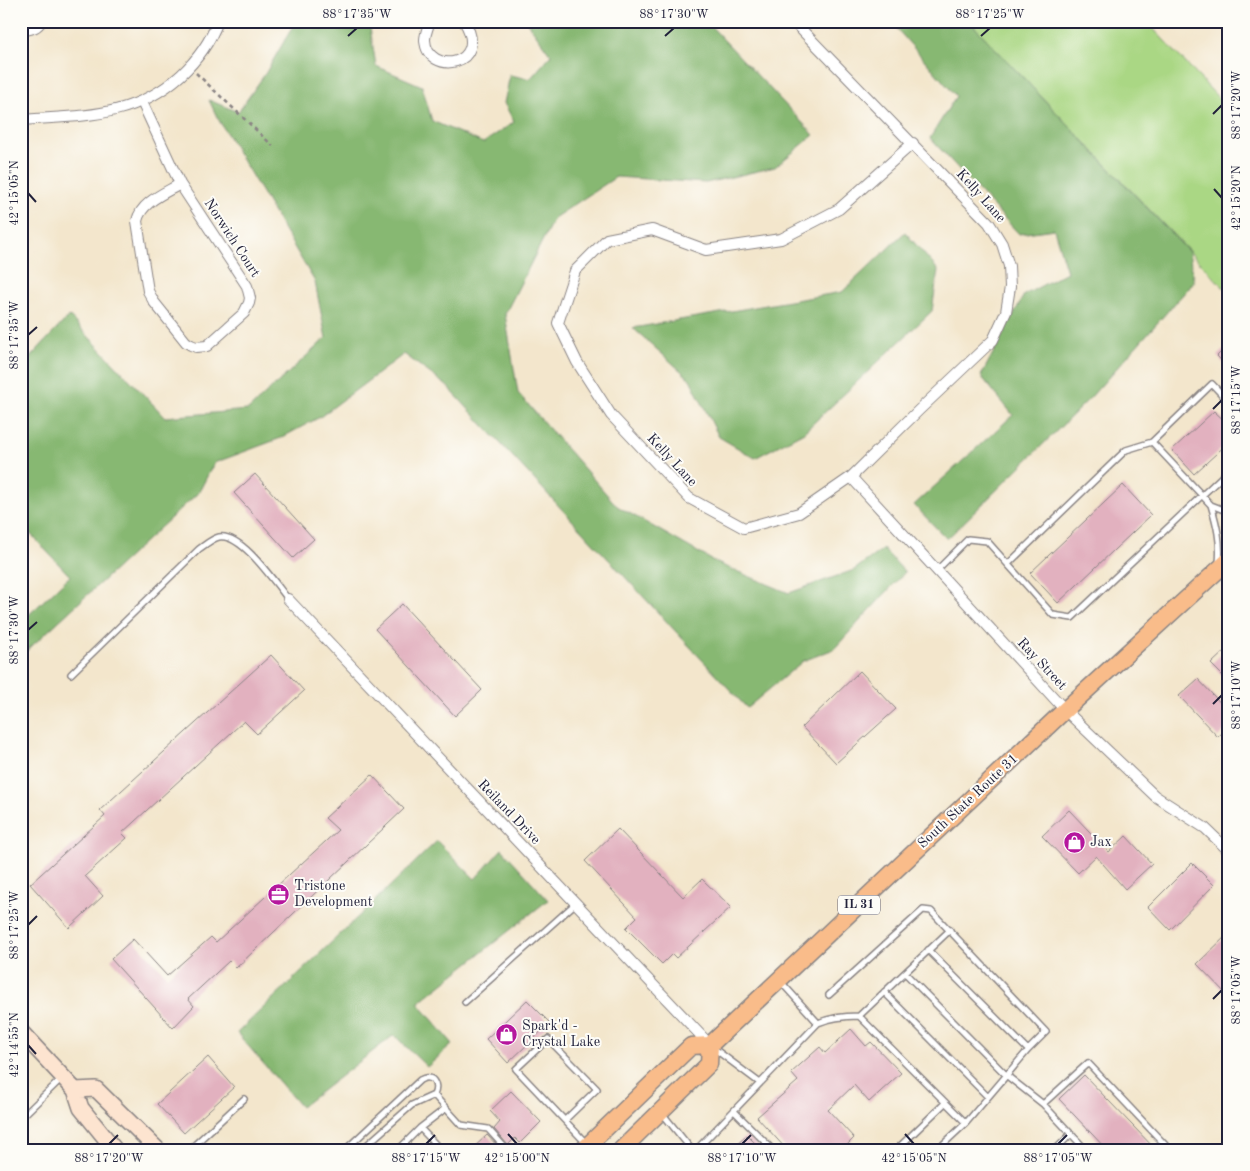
<svg xmlns="http://www.w3.org/2000/svg" width="1250" height="1171" font-family="'Old Standard TT',serif">
<rect width="100%" height="100%" fill="#fdfcf7"/>
<filter id="ink" filterUnits="userSpaceOnUse"><feTurbulence type="fractalNoise" baseFrequency=".02" numOctaves="2"/><feDisplacementMap in="SourceGraphic" scale="10" xChannelSelector="R" yChannelSelector="G"/><feConvolveMatrix kernelMatrix="1 2 1 2 8 2 1 2 1" color-interpolation-filters="sRGB"/></filter>
<filter id="wash" filterUnits="userSpaceOnUse"><feTurbulence type="fractalNoise" baseFrequency=".0096" numOctaves="4" result="noise"/><feDisplacementMap in="SourceGraphic" scale="20" xChannelSelector="R" yChannelSelector="G"/><feGaussianBlur stdDeviation="1.12" result="paint"/><feColorMatrix in="noise" values="0 0 0 0 0 0 0 0 0 0 0 0 0 0 0 0 0 1.4 0 .05"/><feComposite in="paint" operator="in"/></filter>
<g filter="url(#wash)">
<rect width="100%" height="100%" fill="#f3e6cc"/>
<path fill="#aad784" stroke="#667c60" d="M969,21H1146L1229,109V293Z"/>
<path fill="#87b872" stroke="#546d56" d="M296,21H369L376,66L422,86L432,121L483,143L514,122L504,103L510,75L530,79L551,55L526,21H706L814,135L775,167L706,183L616,177L554,218L505,314L518,393L617,506L717,563L789,593L854,570L883,549L905,572L834,649L803,661L747,708L447,386L404,354L320,417L281,438L214,463L199,492L21,656V622L70,576L21,524V367L69,316L165,417L248,410L326,338L315,282L217,117L209,100L238,112L265,74Z
M890,21H969L1189,252L1194,282L1089,399L947,539L914,505L1013,415L981,376L1024,295L1067,272L1054,229L1019,234L930,138L956,96Z
M905,232L938,270L932,311L804,432L755,458L719,437L690,379L633,328L842,292Z
M437,841L475,879L502,849L548,900L418,1003L453,1044L427,1067L394,1035L301,1107L237,1033Z"/>
<g id="blocks">
<path fill="#e2b1bf" d="M1229,344V369L1217,356Z
M1214,411L1229,425V442L1194,474L1172,450Z
M255,474L314,539L293,558L234,493Z
M1123,485L1151,515L1058,603L1030,573Z
M402,604L482,690L455,716L375,629Z
M1229,647V682L1211,664Z
M271,655L304,691L257,734L244,721L122,833L127,838L85,876L103,896L69,928L30,884L105,816L100,810Z
M860,671L896,709L836,763L802,727Z
M1198,679L1229,712V726L1218,737L1179,696Z
M372,775L404,809L236,968L229,961L188,999L194,1006L173,1028L111,959L133,939L167,976L211,937L216,942L338,830L325,818Z
M1069,810L1109,852L1126,836L1152,864L1125,889L1096,856L1078,873L1042,836Z
M618,829L683,897L702,879L731,907L676,958L672,954L662,964L626,928L637,917L585,861Z
M1192,863L1214,885L1170,930L1148,907Z
M1229,933V997L1197,964Z
M527,1000L550,1023L508,1063L486,1039Z
M851,1029L866,1046L871,1042L901,1073L869,1102L854,1085L828,1110L854,1138L842,1150H787L757,1117L798,1081L791,1073L820,1047L825,1053Z
M208,1057L234,1087L184,1133L157,1104Z
M1084,1075L1156,1150H1107L1059,1099Z
M511,1091L541,1122L520,1143L515,1138L508,1145L494,1129L500,1122L490,1111Z
M487,1135L501,1150H471Z
M747,1135L762,1150H731Z"/>
</g>
</g>
<g filter="url(#ink)">
<use href="#blocks" fill-opacity="0" stroke="#8a8484" stroke-width="1"/>
<g fill="none" stroke-linecap="round" stroke-linejoin="round">
<defs>
<path id="lane" d="M1211,505L1152,442L1212,384L1229,402
M1219,562C1221,542 1217,525 1211,505L1229,512
M1008,564L1126,450L1152,442
M937,570L968,539L987,541L1053,615L1072,618L1229,470
M71,674L199,549C205,545 213,538 219,537C242,533 275,583 288,599
M928,950L1028,1050
M905,973L1006,1075L1043,1104
M781,982L818,1023
M884,992L988,1097
M829,995L923,910L931,911L1046,1032L1028,1050L966,1123L937,1150
M465,1002L576,903
M859,1016L950,930
M712,1047L760,1083
M434,1095L461,1125L488,1129L507,1150
M734,1111L773,1150
M662,1113L692,1150
M21,1118L62,1078
M565,1120L597,1089L548,1039L516,1069L586,1143
M420,1128L441,1150
M189,1150L244,1099
M345,1150L420,1080C432,1073 439,1084 434,1095L412,1105L361,1150
M398,1150L420,1128L446,1108
M696,1150L818,1023C832,1017 845,1016 859,1016L966,1123
M896,1150L945,1103
M1055,1150L1071,1134
M1086,1150L1043,1104L1088,1063L1170,1150"/>
<path id="street" d="M430,21C428,27 425,34 425,40C427,77 492,66 464,21
M793,21L989,223L1002,244L1009,266L1010,287L1006,312L993,340L919,410L851,477L799,513L744,528L689,498L611,415L577,362L558,323L575,271L607,239L652,230L706,250L781,239L839,209L913,143
M21,31C29,29 37,29 41,21
M142,102L180,184
M21,120C83,115 132,119 181,75C197,60 210,42 218,21
M180,184L247,286L250,298L249,303L244,313L207,346L196,347L191,345L186,342L154,302L148,291L137,221C141,202 165,193 180,184Z
M851,477L1065,710L1155,796L1205,828L1229,851
M288,599L710,1045"/>
<path id="secondary" d="M21,1032L75,1090L81,1108L115,1150
M75,1090L96,1089L158,1150"/>
<path id="primary" d="M583,1150L691,1046L710,1045L1065,710L1229,560
M621,1150L709,1064L710,1045"/>
</defs>
<use href="#lane" stroke="#8a8484" stroke-width="8"/>
<use href="#street" stroke="#8a8484" stroke-width="12"/>
<use href="#secondary" stroke="#8a8484" stroke-width="18"/>
<use href="#primary" stroke="#8a8484" stroke-width="19"/>
<path stroke="#8a8484" stroke-width="2.5" stroke-dasharray="4 4" stroke-linecap="butt" d="M196,73L273,146"/>
<use href="#lane" stroke="#fff" stroke-width="5"/>
<use href="#street" stroke="#fff" stroke-width="10"/>
<use href="#secondary" stroke="#fde4d0" stroke-width="15"/>
<use href="#primary" stroke="#f9bc8a" stroke-width="16"/>
</g>
</g>
<path fill="none" stroke="#22223b" stroke-width="2" d="M348,36L357,28M665,36L674,28M981,36L990,28M1213,114L1222,105M1214,189L1222,198M28,193L36,202M28,335L37,327M1213,409L1222,400M28,630L37,622M1213,704L1222,695M28,925L37,916M1213,999L1222,990M28,1045L36,1054M508,1134L517,1144M905,1134L914,1144M109,1144L118,1135M426,1144L435,1135M742,1144L751,1135M1058,1144L1067,1135"/>
<defs>
<symbol id="shop-disc" viewBox="-11 -11 22 22"><circle r="9.5" fill="#b5179e" stroke="#fdfcf7"/><path d="M-5-2.5h2.3a2.7 3.5 0 0 1 5.4 0H5L5.5 6h-11ZM-1.5-2.5h3a1.5 2.3 0 0 0-3 0Z" fill="#fff"/></symbol>
<symbol id="office-disc" viewBox="-11 -11 22 22"><circle r="9.5" fill="#b5179e" stroke="#fdfcf7"/><path d="M-6-3h4V-5.5h4V-3h4V5H-6ZM-1-4.5V-3h2v-1.5ZM-6 0V1H6V0Z" fill="#fff"/></symbol>
</defs>
<g fill-rule="evenodd">
<use href="#shop-disc" x="1062" y="830" width="25" height="25"/>
<use href="#office-disc" x="266" y="882" width="25" height="25"/>
<use href="#shop-disc" x="494" y="1022" width="25" height="25"/>
</g>
<g text-anchor="middle" dominant-baseline="central" stroke-width="4" stroke-linejoin="round" paint-order="stroke">
<rect fill="#fdfcf7" stroke="#646373" stroke-width="1" x="838" y="895.5" width="42" height="19" rx="4"/>
<g font-size="12" font-weight="bold" fill="#22223b">
<text x="859" y="905">IL 31</text>
</g>
<g font-size="14" fill="#22223b" stroke="#fdfcf7">
<text transform="translate(981 196) rotate(48)">Kelly Lane</text>
<text transform="translate(232 238) rotate(57)">Norwich Court</text>
<text transform="translate(672 460) rotate(47)">Kelly Lane</text>
<text transform="translate(1042 664) rotate(47)">Ray Street</text>
<text transform="translate(968 801) rotate(-43)">South State Route 31</text>
<text transform="translate(509 812) rotate(46)">Reiland Drive</text>
</g>
<g font-size="14" fill="#22223b" stroke="#fdfcf7" text-anchor="start">
<text x="1090" y="842">Jax</text>
<text x="294" y="886">Tristone<tspan x="294" dy="16">Development</tspan></text>
<text x="522" y="1026">Spark'd -<tspan x="522" dy="16">Crystal Lake</tspan></text>
</g>
</g>
<rect width="1250" height="1171" fill="none" stroke="#fdfcf7" stroke-width="55"/>
<rect x="28" y="28" width="1194" height="1116" fill="none" stroke="#22223b" stroke-width="2"/>
<g font-size="12" text-anchor="middle" fill="#22223b">
<text x="357" y="18">88°17'35"W</text>
<text x="674" y="18">88°17'30"W</text>
<text x="990" y="18">88°17'25"W</text>
<text transform="translate(1236 105) rotate(-90)" y="4">88°17'20"W</text>
<text transform="translate(14 193) rotate(-90)" y="4">42°15'05"N</text>
<text transform="translate(1236 198) rotate(-90)" y="4">42°15'20"N</text>
<text transform="translate(14 335) rotate(-90)" y="4">88°17'35"W</text>
<text transform="translate(1236 400) rotate(-90)" y="4">88°17'15"W</text>
<text transform="translate(14 630) rotate(-90)" y="4">88°17'30"W</text>
<text transform="translate(1236 695) rotate(-90)" y="4">88°17'10"W</text>
<text transform="translate(14 925) rotate(-90)" y="4">88°17'25"W</text>
<text transform="translate(1236 990) rotate(-90)" y="4">88°17'05"W</text>
<text transform="translate(14 1045) rotate(-90)" y="4">42°14'55"N</text>
<text x="109" y="1162">88°17'20"W</text>
<text x="426" y="1162">88°17'15"W</text>
<text x="517" y="1162">42°15'00"N</text>
<text x="742" y="1162">88°17'10"W</text>
<text x="914" y="1162">42°15'05"N</text>
<text x="1058" y="1162">88°17'05"W</text>
</g>
</svg>
